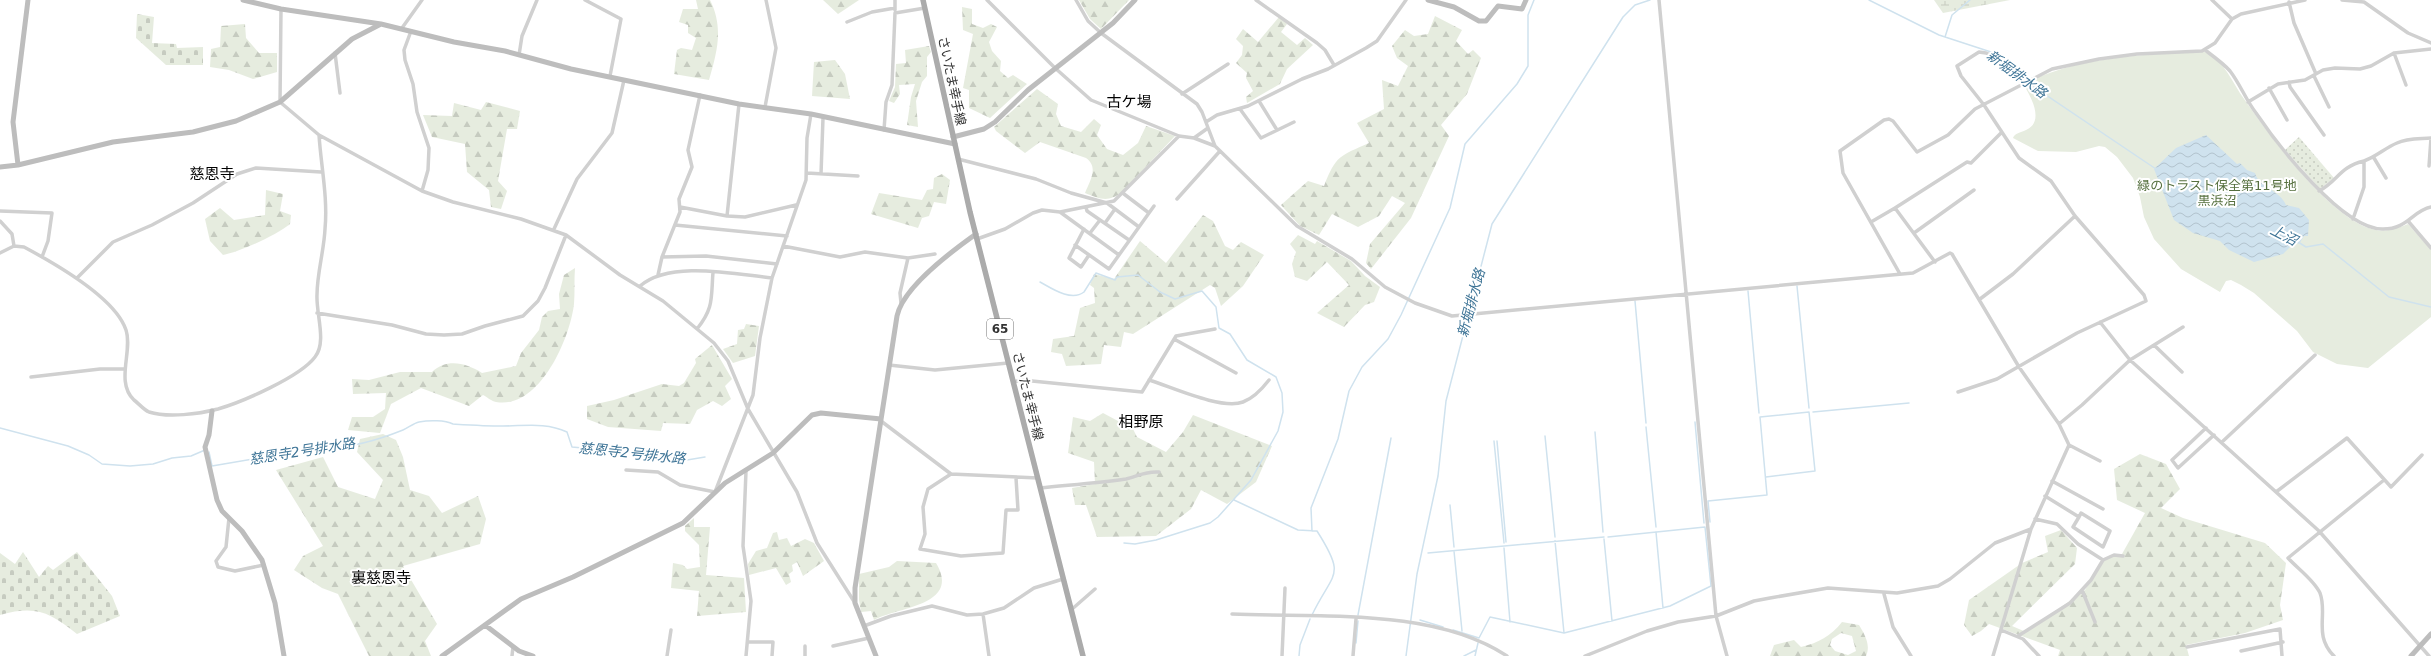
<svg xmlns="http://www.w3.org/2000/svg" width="2431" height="656" font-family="'DejaVu Sans','Noto Sans JP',sans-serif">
<defs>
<pattern id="grass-dots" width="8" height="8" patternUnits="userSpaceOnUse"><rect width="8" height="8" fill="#e6ecdf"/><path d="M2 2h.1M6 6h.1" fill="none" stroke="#c6cbc0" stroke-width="1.8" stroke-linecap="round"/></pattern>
<pattern id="forest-firs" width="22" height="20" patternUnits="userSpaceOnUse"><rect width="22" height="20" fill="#e6ecdf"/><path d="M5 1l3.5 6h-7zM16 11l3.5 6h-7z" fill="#c6cbc0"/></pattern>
<pattern id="wetland-marsh" width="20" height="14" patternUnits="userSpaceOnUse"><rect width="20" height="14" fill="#e6ecdf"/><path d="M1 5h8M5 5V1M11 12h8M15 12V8" fill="none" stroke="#c6cbc0"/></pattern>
<pattern id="cemetery-stones" width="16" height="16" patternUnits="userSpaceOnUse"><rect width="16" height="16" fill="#e6ecdf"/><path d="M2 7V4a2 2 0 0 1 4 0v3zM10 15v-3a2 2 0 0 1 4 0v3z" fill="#c6cbc0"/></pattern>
<pattern id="water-waves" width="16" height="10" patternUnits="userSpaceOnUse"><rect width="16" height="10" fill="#cfe2ee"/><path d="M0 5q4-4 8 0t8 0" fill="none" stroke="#b2c2cd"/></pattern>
</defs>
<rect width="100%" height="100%" fill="#fff"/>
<path fill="url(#grass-dots)" d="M2299,137L2334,178L2320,189L2285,150Z"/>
<path fill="url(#forest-firs)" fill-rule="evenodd" d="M696,0H710C724,28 717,52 709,80L674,74L677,50L681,48L692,50L696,38L688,33V25L679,22L683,9H698Z
M823,0H859L838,14Z
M1079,0H1129L1101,29L1090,19Z
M962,7L972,9V24L983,28L991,24L997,27L989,42L992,51L1001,61L1000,71L1008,78L1013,75L1027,84L990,118L969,108V90L963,88L973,34L963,30Z
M1435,16L1462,30L1456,41L1468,54L1473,50L1481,58L1467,94L1441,125L1449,136L1411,218L1371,269L1366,263L1370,244L1405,203L1392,196L1379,216L1358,227L1332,214L1319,235L1300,226L1281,205L1308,181L1324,186C1336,155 1340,156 1369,143L1357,123L1384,109L1382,80L1398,86L1408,66L1397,58L1392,46L1405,30L1414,36L1428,34Z
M1279,17L1287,24L1281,32L1297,45L1305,38L1313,45L1287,69L1280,84L1247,103L1246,97L1253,91L1246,78L1247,73L1236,63L1242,55L1243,46L1236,39L1243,29L1258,42Z
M245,24L246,38L259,53H277V72L253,79L229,70L210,67L211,49L220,47L221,26Z
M929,46L931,52L927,57V76L922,82L916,101L918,127L907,125L911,97L915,84L899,85L900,94L894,103L889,101L895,87L896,64L906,63L905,50Z
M835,60L845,74L850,99L812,96L814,62Z
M1037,89L1058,104L1056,114L1061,126L1081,132L1094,119L1101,125L1097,135L1107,149L1123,155L1138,143L1146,126L1175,136L1122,192C1108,203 1100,199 1085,193C1090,181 1099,167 1086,158L1040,142L1025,153L996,131L994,127Z
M486,102L520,111L517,129H507L498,181L507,191L501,209L491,207L489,190L467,172L465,144L432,137L423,115L452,116L454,103L481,110Z
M942,174L950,180L946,204L934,202L929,216L922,218L918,228L871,214L879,193L922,200L927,190L933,189L934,178Z
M266,190L283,194L280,211L291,215L290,224C277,235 239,252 223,255L210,241L205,219L220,208L234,220L265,215Z
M1203,215L1213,221L1225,246L1233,250L1241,242L1264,255L1243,286L1221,306L1215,288L1210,285L1133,334L1124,332L1121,347L1104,345L1101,364L1066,366L1062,354L1051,352L1053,339L1074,336L1080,308L1095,303L1094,288L1090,285L1094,274L1114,279L1140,241L1166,263Z
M1298,235L1315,244L1317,241L1351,261L1365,276L1380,287L1374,302L1365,305L1344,327L1317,313L1349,285L1327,262L1307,281L1295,277L1292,264L1296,252L1290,244Z
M575,268C574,280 575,292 574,304C570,339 539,410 496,402C491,401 487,397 483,395L469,406L421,388L391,404L380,433L348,430L352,417H373L385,409L386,393L353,394L352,379L369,380L400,372H432C447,358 466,363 482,373L516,366L521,353L539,330L542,317L548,311L560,309L559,294L564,275Z
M746,324L759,326L755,356L733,363L723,349L737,344L738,330L744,329Z
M712,345L732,379L725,386L731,399L722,406L713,401L697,410L690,424L663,423L661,431L608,427L587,419V406L614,400L662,384L679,386L684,383L696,363L695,359Z
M1103,413L1133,429L1137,437L1166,452L1183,432L1193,415L1272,446L1256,482L1227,504L1201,490L1191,509L1156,536L1097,537L1086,505H1075L1072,488L1095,484L1094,462L1068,453L1073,417L1090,421Z
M383,434L396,440L403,457L410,490L429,496L442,513L478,496L486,519L480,544L403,566L437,624L425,641L431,656H369L338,594L322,588L294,570L303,556L323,546L276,470L323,457L338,487L375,499L383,480L357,452L360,439Z
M2140,454L2166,464L2180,489L2161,508L2183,518L2265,543L2286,563L2280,605L2283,620L2245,633L2186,645L2189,656H2058L2060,650L1989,624L1981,631L1972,636L1964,625L1969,600L2022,563L2048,552L2045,536L2061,530L2077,548L2075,564L2012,626L2026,632L2085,590L2104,559L2122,554L2145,513L2117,500L2114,469Z
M694,518V527H710L706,575L744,578L746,612L697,616L699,591L671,588L673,563L683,565L687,569L700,567L699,545L685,531V526Z
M777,532L779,540L787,538L791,546L805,539L814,543L824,561L803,576L797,562L792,565L793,571L789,574L791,582L786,585L776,568L749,575L748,564L756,551L767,548L773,533Z
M897,561L936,563C962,606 896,607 874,620L871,611L861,612L859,600V574L889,567Z
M1842,622L1859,625C1865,635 1871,645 1866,656H1770L1774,645L1794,640L1801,647C1818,643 1831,636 1842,622ZM1841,633L1852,636L1856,651L1848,655L1835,651L1830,645L1832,639Z"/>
<path fill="url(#wetland-marsh)" d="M1934,0H2010L1943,13Z"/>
<path fill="url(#cemetery-stones)" d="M137,14L154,17L152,43L176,44L177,48L203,47V65H166L136,38Z
M23,552L39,577L48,566L53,570L77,552L112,596L120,616L77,634C49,612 36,605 0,615V553L15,564Z"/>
<path fill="#e6ecdf" d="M2192,52C2197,52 2204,51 2208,53C2224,62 2232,81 2242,96C2267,132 2332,223 2376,230C2387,232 2398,228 2408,224L2431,250V317L2368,368L2337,364L2313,352L2297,331L2254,293L2241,285L2231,280L2226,281L2220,292L2181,269L2154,239L2144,217L2140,197L2133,178L2117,157L2105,147L2099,146L2076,152L2038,151L2013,138C2015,133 2020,133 2026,130C2045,122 2031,96 2023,84C2076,58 2134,55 2192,52Z"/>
<path fill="url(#water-waves)" d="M2206,135L2237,164L2240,163L2247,170L2255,173C2259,188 2280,190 2286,205L2299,208L2309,220L2308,236H2304L2299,244L2295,242L2283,254L2254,262L2229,250L2220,241L2193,233L2174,220L2154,169L2176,148Z"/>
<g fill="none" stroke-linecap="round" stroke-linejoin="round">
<path stroke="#cfe2ee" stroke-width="1.5" d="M1869,0L1939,35L1991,52L2028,83L2156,169
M1945,37L1952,15L1970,0
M2298,242L2306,247L2323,244L2389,297L2431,307
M1040,282C1051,288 1071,302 1084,292L1096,273L1115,280L1117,277L1138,275L1160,292L1175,299L1202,291L1216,307L1219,328L1230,334L1247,360L1276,377L1282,393L1283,412L1278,431L1251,480L1218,517L1210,523L1156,540L1135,544L1124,543
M1797,286L1809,408
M1748,291L1759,413
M1635,301L1646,423
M1813,412L1909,403
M1695,422L1704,523
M1646,427L1656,527
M0,428L68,446L89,455L102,464L130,466L153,464L172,458L191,456L205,450
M1595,432L1603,532
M1545,436L1555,537
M1494,441L1504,543
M1497,441L1506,542
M209,452L212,466L324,447C350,449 378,440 403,430C408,428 414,423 419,422C429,420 445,420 453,424C470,425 486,426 503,426C525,426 546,422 567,432L572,447L669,456L687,460L705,457
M1234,500L1298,530L1317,531C1347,578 1333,571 1312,615
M1450,505L1454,547
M1710,522L1708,501L1767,495L1760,417L1809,412L1815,471L1766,477
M1312,531L1311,508L1338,439L1349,391L1362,367L1388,339L1401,315L1450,208L1465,144L1517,84L1528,66V15L1534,0
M1656,532L1663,608
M1604,539L1612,621
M1555,541L1564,633
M1504,548L1510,622
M1454,551L1462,631
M1428,553L1604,537
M1358,615L1391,438
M1420,620L1443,627
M1453,630L1479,638L1490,617L1564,633L1670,606L1711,586L1705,527L1608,537
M1356,643L1358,621
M1299,656L1300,645L1310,619
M1406,656L1417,574L1438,476L1446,401L1492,224L1623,17L1635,5L1650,0
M1464,656L1476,650
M1475,656L1478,643"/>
<path stroke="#d0d0d0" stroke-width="3.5" d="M585,0L621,19L610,76
M987,0L1055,68L1091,100L1179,136L1194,138L1215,146
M1076,0L1088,21L1101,33L1197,104L1202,112L1215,146L1297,226L1352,259L1385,287L1415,303L1452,316L1913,273L1950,253L1952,254L2019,367L2059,424L2069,445L2031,529L1993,656
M1256,0L1317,43L1325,50L1334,65
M1659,0L1716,616L1727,656
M2212,0L2232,19
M2342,0L2364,2L2408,33L2431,43
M2289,2L2294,23L2316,74
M281,9L280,102L319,135L422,191L453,202L521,219L566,235L620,275L663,301L714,343L728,361L748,409L797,492L817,543L855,603
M895,10V0
M847,22L872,12L895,8
M402,28L422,0
M411,31L404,50L405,60L413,84L417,112L429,148L428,170L422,191
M2205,50C2213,56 2224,64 2230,71C2240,84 2246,100 2256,113C2277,144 2343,230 2383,229C2408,229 2412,211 2431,207
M335,53L340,93
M2394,53L2406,85
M519,55L522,36L537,0
M2314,76L2329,107
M2289,82L2290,87L2324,135
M2269,88L2287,120
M1182,94L1228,64
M1259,101L1277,130
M2248,102L2278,84L2305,80L2323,70L2335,68L2360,69L2371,66L2394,53L2431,49
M765,107L776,48L766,0
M1240,109L1261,138L1294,122
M1206,122L1217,115L1248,106L1302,79L1328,69L1366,48L1377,41L1406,0
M884,130L886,102L892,85L895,13L925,8
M1194,138L1208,128
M2374,158L2386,178
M958,159L1036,179L1071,193L1107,203L1139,227
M2429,166L2431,138
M807,173L858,176
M821,174L823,118
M2319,191C2339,180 2339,167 2364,161
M1177,199L1220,151
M680,207L727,216L745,217L796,205
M1086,207L1087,211L1129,240
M1895,208L1967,162L1971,163L2001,133
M0,211L52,213L48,241L42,257
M1060,212L1119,255
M1149,213L1154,206
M727,216L739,104
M2353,219L2364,187V161C2376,157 2385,148 2397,143C2407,138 2419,139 2431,138
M0,221L12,234L14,246
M2408,221L2431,248
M1871,222L1895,208L1935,262
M1105,223L1115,209
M675,225L787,236
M554,229L577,179L612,133L624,80
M1084,229L1069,258L1081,267L1089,255
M1090,233L1100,220
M1914,233L1974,190
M977,239L1005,229L1033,213L1042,210L1060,212L1114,201L1179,136
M1075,245L1109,269L1149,213L1124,194
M783,246L840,257L865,252L908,258
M0,253L14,246L24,247C54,263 115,297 126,330C133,351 115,382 134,400C138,403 144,410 149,412C168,418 199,414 218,409C242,402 300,377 315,357C327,342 316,314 317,295C317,273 324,251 325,229C328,198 321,166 319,135
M662,257L706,256L777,264
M1900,274L1843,173L1840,151L1884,120L1889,119L1893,121L1917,152L1948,135L1975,109L2052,69L2099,59L2137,54L2202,51L2215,43L2232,19L2241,14L2305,0
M658,275L662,257L680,212L679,199L692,167L688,150L700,95
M77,278L113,242L152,225L193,203L237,174L256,168L321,172
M640,286C670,260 734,274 772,278
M1980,299L2013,274L2075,216
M901,303L900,293L908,258L935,254
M317,313L392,325L426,334L444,335L462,334L485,326L523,316L538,301L545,288L566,235
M2100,322L2130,360L2319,531L2429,656
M697,329C714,308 711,298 713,272
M1174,339L1236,373
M2154,345L2182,372
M889,365L935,370L1008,363
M31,377L100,369H125
M1149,380C1172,387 1221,410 1243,402C1254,398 1262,389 1269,380
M1013,382L1022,380L1142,392L1176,336L1215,329
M1958,392L1997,379L2077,333L2146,301L2144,295L2075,216L2051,181L2019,158L1984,105L1961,76L1957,66L1979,52L1986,53L1995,57L2023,83
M881,421L951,474L1038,478
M2059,424L2082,405L2130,360L2183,327
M2206,428L2172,460L2178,468L2214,435
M2222,442L2315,355
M2069,445L2100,461
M626,470L658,472L680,485L715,492L753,395L760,338L772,278L806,180L807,138L811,114
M746,471L743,546L751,601L746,656
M951,474L928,489L923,507L925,534L920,549L961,556L1003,553L1006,510H1018L1016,478
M2052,481L2103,509
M1040,488C1069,485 1098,483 1126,479C1139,476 1144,471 1159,472
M2276,492L2347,438L2391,487L2422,455
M2045,496L2079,517L2081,513L2110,531L2103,547L2073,527L2079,517
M229,518L226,547L216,561L218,567L235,571L264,565
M2035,519L2057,524L2078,544L2103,560L2114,555L2123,556
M2082,590L2095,622
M1884,594L1893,627L1911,656
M1071,610L1095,589
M983,614L989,656
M1232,614C1318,618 1433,607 1507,656
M864,626L891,616L932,606L967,615L983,614L1004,608L1034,588L1063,579
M2001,630L2023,639L2039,656
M2018,636L2070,603L2091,580L2103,560
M748,642H773L772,656
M833,646L869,638
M2187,647L2280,629L2282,656
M2241,651L2283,642
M512,656L513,647
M667,656L671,630
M805,656V646
M1282,656L1285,588
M1353,656L1356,619
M1585,656L1647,631L1678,622L1716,616L1754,601L1770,598L1828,588L1897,593L1938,586L1950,579L1995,543L2031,529
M2334,656C2313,635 2328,614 2320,593C2314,580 2298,569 2288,558L2384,480"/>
<path stroke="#bdbdbd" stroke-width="5" d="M243,0L281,9L381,24L454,42L505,51L571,69L739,104L811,114L955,144
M1428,0L1454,7L1479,21H1486L1498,6L1522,9L1526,0
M953,137L984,129L995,122L1028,90L1113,23L1135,0
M18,165L13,122L28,0
M0,167L18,165L113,142L193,132L236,121L280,102L352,39L381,24
M212,411L209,435L205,447L217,500L222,511L242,531L262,560L275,603L284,656
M485,625L519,651L533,656
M442,656L521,599L573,577L683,523L725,483L773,453L812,415L821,413L881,419
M876,656L855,603V588L897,316C903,287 952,251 976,234
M2411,656L2431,634"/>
<path stroke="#ababab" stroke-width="5.5" d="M923,0L970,212L1083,656"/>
</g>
<g text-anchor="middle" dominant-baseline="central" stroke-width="4" stroke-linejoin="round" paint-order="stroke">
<rect fill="#fff" stroke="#707070" stroke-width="1" x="987" y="319" width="26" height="20" rx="3"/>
<g font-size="12" font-weight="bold" fill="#333">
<text x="1000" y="329">65</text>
</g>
<g font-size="13" fill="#333" stroke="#fff">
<text transform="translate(952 81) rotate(78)">さいたま幸手線</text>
<text transform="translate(1028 396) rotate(76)">さいたま幸手線</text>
</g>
<g font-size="13" fill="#56703f" stroke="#fff">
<text x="2217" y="185">緑のトラスト保全第11号地<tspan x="2217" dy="15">黒浜沼</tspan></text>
</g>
<g font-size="14" font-style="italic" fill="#3f7597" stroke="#fff">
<text transform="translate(2017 74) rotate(36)">新堀排水路</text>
<text transform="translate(2284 235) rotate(27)">上沼</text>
<text transform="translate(1471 303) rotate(-75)">新堀排水路</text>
<text transform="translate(302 451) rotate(-9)">慈恩寺2号排水路</text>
<text transform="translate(632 453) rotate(6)">慈恩寺2号排水路</text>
</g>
<g font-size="15" fill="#000" stroke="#fff">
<text x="1129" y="102">古ケ場</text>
<text x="212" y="174">慈恩寺</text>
<text x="1141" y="422">相野原</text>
<text x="381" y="578">裏慈恩寺</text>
</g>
</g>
</svg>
